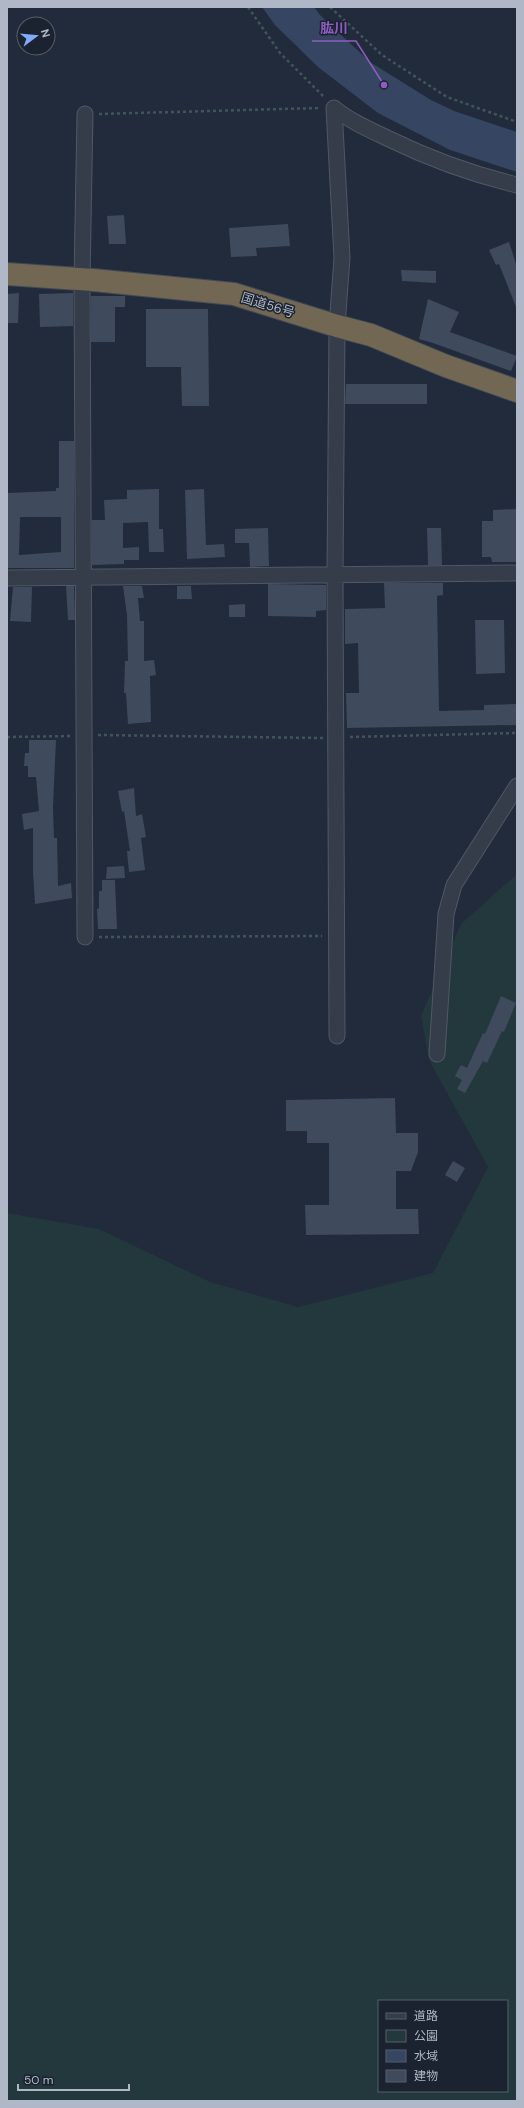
<svg xmlns="http://www.w3.org/2000/svg" width="524" height="2108" font-family="'DM Sans','Noto Sans JP',sans-serif">
<rect width="100%" height="100%" fill="#212b3b"/>
<path fill="#23383c" fill-rule="evenodd" d="M517,874V2101H7V1213L99,1229L210,1282L298,1307L433,1273L488,1167L429,1060L421,1016L461,924ZM379,2001H507V2091H379Z"/>
<path fill="#354562" d="M262,7H314L320,15L370,62L431,100L454,111L517,132V172L450,150L378,113L318,67L275,25Z"/>
<path fill="#404a5d" fill-rule="evenodd" d="M124,215L126,244H109L107,216Z
M288,224L290,246L256,248L257,256L231,257L229,228Z
M509,242L517,267L516,307L499,264L496,265L489,250Z
M401,270L436,271V283L402,281Z
M19,293L18,323H7V294Z
M73,293V326L40,327L39,294Z
M91,296H125V307H115V342H91Z
M428,299L459,312L450,332L517,356L511,371L433,343L419,339Z
M146,309H208L209,406H182L181,367H146Z
M346,384H427V404H345Z
M59,441H74V568H7V493L56,491V488H59ZM20,517H61V552L19,555Z
M159,489V529H163L164,552H149L148,522L123,523V548L139,547V560H124V564L92,565V520H105L104,500L127,499V490Z
M204,489L206,545L224,544L225,557L187,559L185,490Z
M517,509V562H492L491,557H482V521H493V510Z
M268,528L269,566L250,567L249,543H235V529Z
M427,528H441L442,565H428Z
M384,583H443V595L437,596L439,711L484,710V705L517,704V725L347,728L346,693H359L358,643L345,644V609L385,608Z
M268,584L326,585V610L316,611V617L268,616Z
M66,586H74L75,620H68Z
M123,586H142L144,598H138L140,621H144V661L154,660L156,675L150,676L151,722L128,724L126,693H124L125,661H128L127,615Z
M177,586H191L192,599H177Z
M13,587H32L31,622L10,621Z
M245,604V617H229V605Z
M475,620H504L505,673L476,674Z
M29,740H56L53,807L54,838H57L58,886L71,883L72,898L35,904L33,872V828L24,830L22,814L39,811L36,777H28V766H24L25,753H29Z
M134,788L136,816L142,814L146,837L141,838L145,870L129,872L127,851H130L124,811L122,812L118,791Z
M124,866L125,878L106,879L107,867Z
M102,880H115L117,929H98L97,909L99,908V891H102Z
M501,996L516,1003L504,1032L502,1031L487,1063L483,1061L465,1093L457,1089L462,1080L455,1076L461,1065L467,1068L483,1033L485,1034Z
M395,1098L396,1133H418V1152L411,1171H396V1209H418L419,1234L306,1235L305,1205H329V1143H307V1131H286V1100Z
M453,1161L465,1168L457,1182L445,1175Z"/>
<g fill="none" stroke-linecap="round" stroke-linejoin="round">
<defs>
<path id="street" d="M334,108L342,258L337,326L335,575L337,1036
M334,108C350,121 368,129 387,138C430,159 471,174 517,185
M85,114L82,280L85,937
M7,578L517,573
M437,1054L446,914L454,885L517,786"/>
<path id="highway" d="M7,274L93,280L234,294L337,326L371,335L446,366L517,391"/>
</defs>
<use href="#street" stroke="#505866" stroke-width="17"/>
<use href="#highway" stroke="#404856" stroke-width="24"/>
<path stroke="#415559" stroke-width="2.5" stroke-dasharray="3 3" stroke-linecap="butt" d="M248,7L280,53L324,97
M330,7L382,55L447,97L517,122
M99,114L320,108
M98,735L323,738
M7,737L71,736
M350,737L517,733
M99,937L322,936"/>
<use href="#street" stroke="#353d4b" stroke-width="15"/>
<use href="#highway" stroke="#716752" stroke-width="22"/>
</g>
<g text-anchor="middle" dominant-baseline="central" stroke-width="3" stroke-linejoin="round" paint-order="stroke">
<g font-size="13" fill="#b0b8c7" stroke="#1b2230">
<text transform="translate(268 305) rotate(17)">国道56号</text>
</g>
</g>
<path fill="none" stroke="#8e5dc2" stroke-width="1.5" d="M384 85L356 41H312"/>
<circle fill="#8e5dc2" stroke="#1b2230" stroke-width="1.5" cx="384" cy="85" r="4"/>
<g font-size="14" text-anchor="middle" font-weight="bold" fill="#8e5dc2" stroke="#1b2230" stroke-width="3" stroke-linejoin="round" paint-order="stroke">
<text x="334" y="33">肱川</text>
</g>
<rect width="524" height="2108" fill="none" stroke="#b0b8c7" stroke-width="16"/>
<rect x="378" y="2000" width="130" height="92" fill="#1b2230" stroke="#575e6c"/>
<rect x="386" y="2013" width="20" height="6" fill="#353d4b" stroke="#575e6c"/>
<text x="414" y="2020" font-size="12" fill="#b0b8c7">道路</text>
<rect x="386" y="2030" width="20" height="12" fill="#23383c" stroke="#575e6c"/>
<text x="414" y="2040" font-size="12" fill="#b0b8c7">公園</text>
<rect x="386" y="2050" width="20" height="12" fill="#354562" stroke="#575e6c"/>
<text x="414" y="2060" font-size="12" fill="#b0b8c7">水域</text>
<rect x="386" y="2070" width="20" height="12" fill="#404a5d" stroke="#575e6c"/>
<text x="414" y="2080" font-size="12" fill="#b0b8c7">建物</text>
<g transform="translate(36 36) rotate(74)"><circle r="19" fill="#1b2230" stroke="#575e6c"/>
<path d="M0-3L7 15L0 10L-7 15Z" fill="#82aafa"/>
<text y="-6" font-size="11" font-weight="bold" text-anchor="middle" fill="#b0b8c7">N</text>
</g>
<path d="M18 2084v6h111v-6" fill="none" stroke="#b0b8c7" stroke-width="2"/>
<text x="24" y="2084" font-size="12" fill="#b0b8c7" stroke="#1b2230" stroke-width="3" paint-order="stroke">50 m</text>
</svg>
